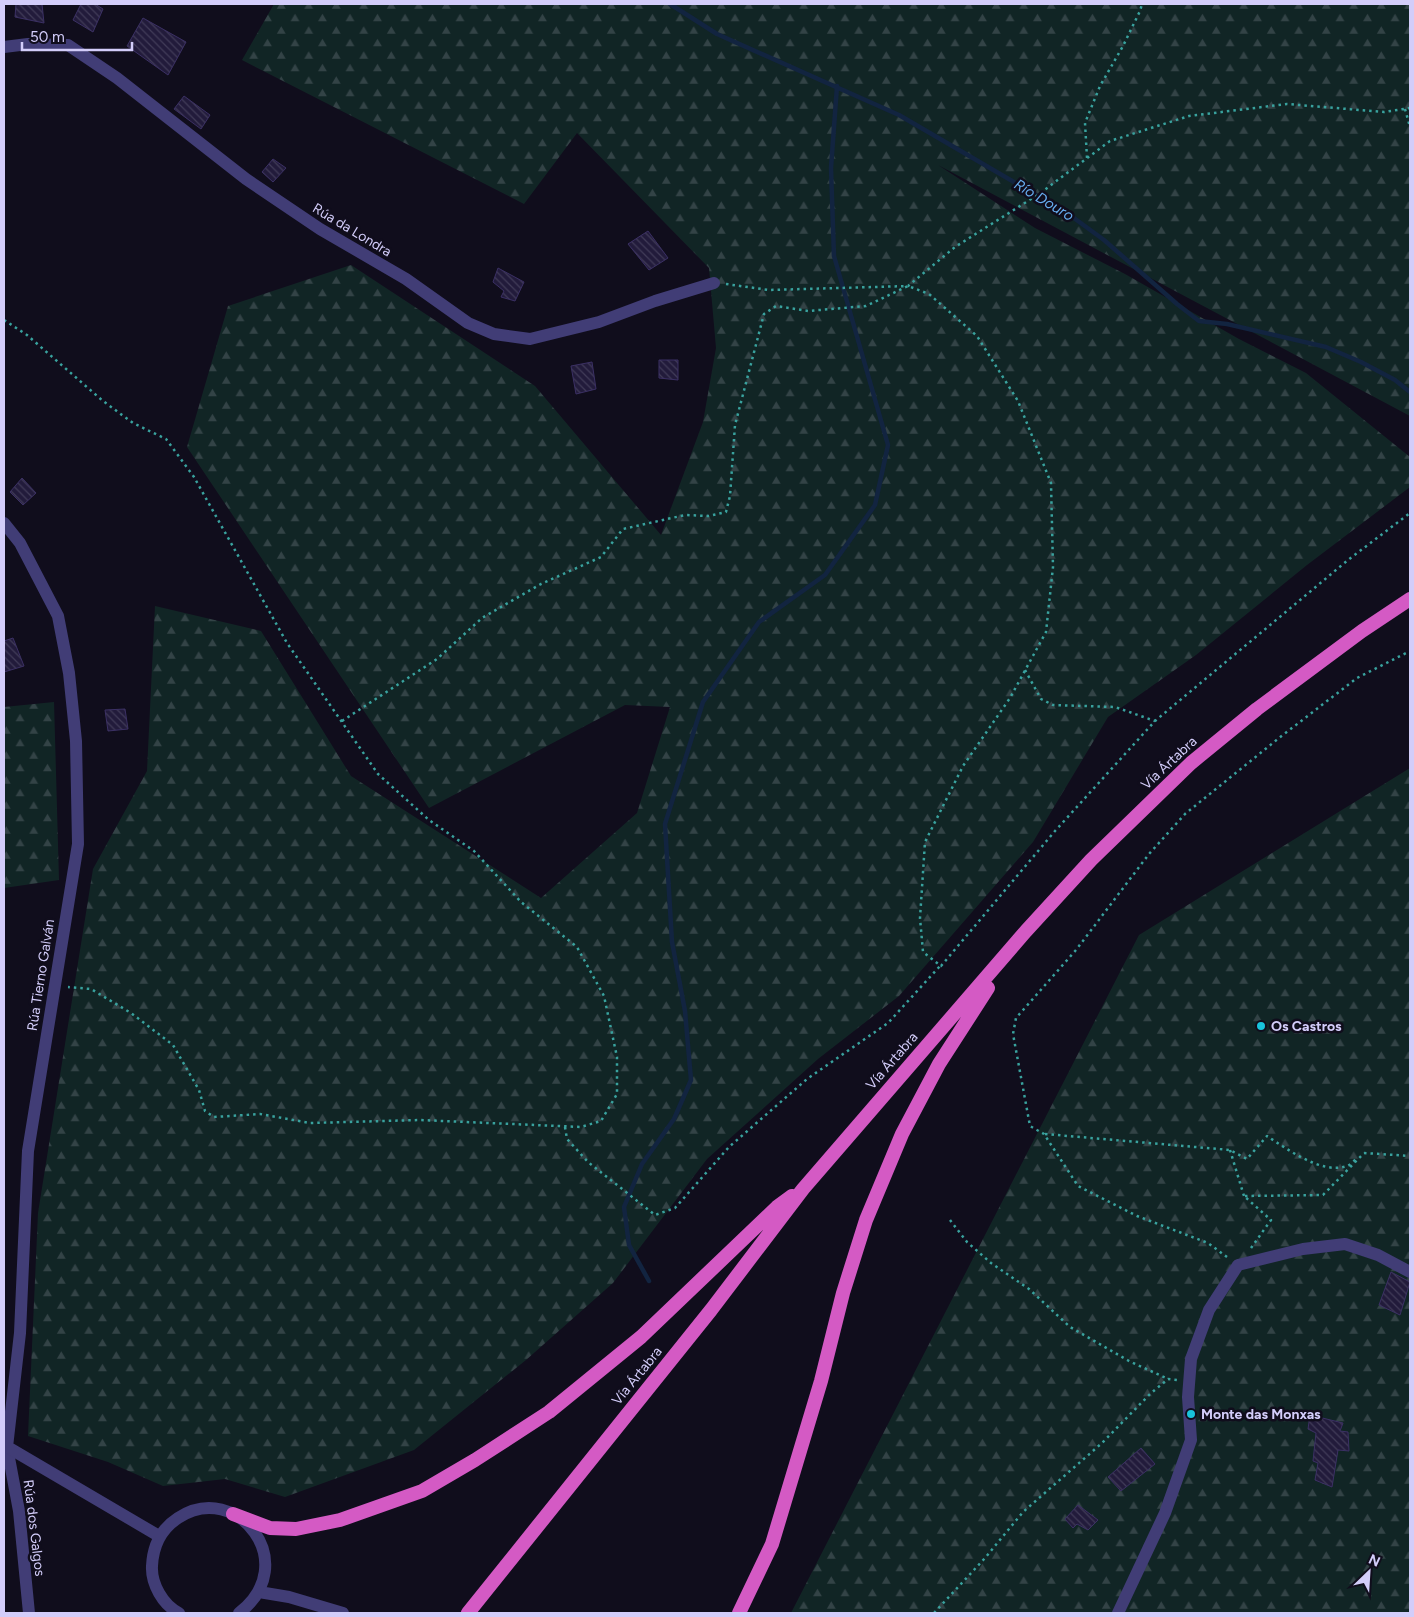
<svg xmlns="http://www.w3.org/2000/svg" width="1414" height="1617" font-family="Figtree,sans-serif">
<defs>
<pattern id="forest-firs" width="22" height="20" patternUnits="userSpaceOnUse" patternTransform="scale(1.25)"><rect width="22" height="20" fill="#112525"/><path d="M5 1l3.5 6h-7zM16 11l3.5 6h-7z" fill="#334346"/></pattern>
<pattern id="building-back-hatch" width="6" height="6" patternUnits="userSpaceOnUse" patternTransform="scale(1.25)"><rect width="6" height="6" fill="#221b3b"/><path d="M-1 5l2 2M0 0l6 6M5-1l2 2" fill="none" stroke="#413b58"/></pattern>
</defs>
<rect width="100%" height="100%" fill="#100d1c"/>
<path fill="url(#forest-firs)" d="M274,4H1410V416L938,165L1035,228L1125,274L1239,339L1306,373L1410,457V487L1307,565L1196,655L1108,717L1033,842L899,996L818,1059L707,1159L613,1283L526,1360L414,1450L285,1497L225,1479L163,1486L108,1462L28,1436L38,1213L93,869L147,771L155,606L261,631L351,776L541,898L637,813L670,707L625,705L429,808L187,447L228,306L351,265L535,386L661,535L703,422L716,348L709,268L577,133L524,204L242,60Z
M54,702L59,880L4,888V707Z
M1410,768V1613H791L1139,935Z"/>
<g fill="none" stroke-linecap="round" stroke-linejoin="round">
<path stroke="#122440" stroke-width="4.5" d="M670,4L717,34L899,115L1067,213L1104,240L1177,304L1199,321L1227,324L1326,347L1361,362L1395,380L1410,392
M649,1281L629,1245L624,1207L642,1164L674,1119L691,1080L685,1011L672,942L665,824L703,702L759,622L825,575L875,505L888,445L834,256L831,168L837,86"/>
</g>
<path fill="url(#building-back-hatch)" stroke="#3b3064" d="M16,4H42L44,23L15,17Z
M81,4H95L103,9L93,32L73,20Z
M143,18L186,42L168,75L127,46Z
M184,96L210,115L201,129L174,109Z
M273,159L286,168L273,182L262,172Z
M648,231L668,258L649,270L628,244Z
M498,268L524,282L515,301L501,297L504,291L493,282Z
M659,360H678V380L659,378Z
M592,362L596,389L576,394L571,366Z
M22,478L36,493L23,505L10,492Z
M13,638L24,666L4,672V641Z
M125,709L128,729L108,731L105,710Z
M1391,1272L1410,1282L1400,1315L1379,1305Z
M1310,1415L1343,1423L1340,1431L1348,1432L1349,1451L1338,1450L1332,1487L1315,1480L1318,1463L1313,1461L1316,1433L1308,1429Z
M1141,1448L1155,1464L1121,1491L1108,1477Z
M1078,1505L1098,1520L1088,1530L1077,1524L1073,1528L1065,1519Z"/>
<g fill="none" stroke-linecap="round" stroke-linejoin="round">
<path stroke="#39a29e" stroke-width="2.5" stroke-dasharray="2.5 4" stroke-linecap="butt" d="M1405,109L1410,127
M1087,158L1085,123L1100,86L1123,46L1140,11L1142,4
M726,284L769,290L908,286L955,247L1039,194L1110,141L1189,116L1287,104L1384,112L1410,108
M4,320L27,335L103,401L133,423L166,439L194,477L287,643L378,774L429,820L474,851L521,902L577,947L604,996L617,1057V1094L601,1121L581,1127L420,1120L310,1123L260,1114L214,1117L205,1111L199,1090L173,1045L131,1013L91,989L68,987
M1025,670L1041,699L1053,705L1115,707L1155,721
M342,721L437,659L482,618L541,584L601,557L623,529L685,515L709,516L726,512L730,496L735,425L764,314L776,306L808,311L866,306L908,286L929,294L977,336L1018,401L1051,483L1053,567L1046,632L1010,698L963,766L925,842L920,918L923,952L941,966L1055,831L1155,721L1348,560L1410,513
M565,1127L567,1139L588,1162L655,1215L675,1208L729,1147L807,1079L888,1023L940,966
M1045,1134L1230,1150L1247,1159L1267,1136C1287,1149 1322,1175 1347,1166C1350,1165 1353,1162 1356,1159
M1230,1150L1244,1196
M1364,1153L1410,1156
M950,1220L967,1242L991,1263L1029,1289L1070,1327L1129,1361L1168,1379
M1251,1248L1271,1220L1244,1196L1323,1195L1364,1153
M1227,1257L1208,1243L1137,1216L1078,1186L1044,1134L1030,1126L1013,1034L1016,1018L1076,950L1149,854L1185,814L1279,738L1357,678L1410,651
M934,1613L985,1558L1023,1512L1102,1443L1150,1394L1168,1379L1177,1380"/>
<path stroke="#413d76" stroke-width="12" d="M4,47L28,44L68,45L117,78L246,179L320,229L406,279L468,323L494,334L530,339L599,322L655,301L714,283
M4,1448L7,1447L19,1511L29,1613
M1118,1613L1165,1513L1191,1440L1188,1397L1191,1359L1209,1310L1238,1265L1303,1249L1345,1244L1378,1255L1410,1272"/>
<path stroke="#413d76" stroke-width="12" d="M4,523L20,543L58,616L69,673L76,741L78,844L28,1151L20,1333L7,1447
M4,1445L159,1536
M259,1592L289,1597L343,1613
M179,1613C163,1605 151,1584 152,1566C153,1546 161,1529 178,1518C237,1479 303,1564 239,1613"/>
<path stroke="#d45ac4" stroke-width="14" d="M233,1514L270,1528L296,1529L340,1520L422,1491L475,1460L549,1412L641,1337L777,1207L792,1196
M468,1613L711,1310L803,1189L1026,931L1091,860L1191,763L1257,709L1362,631L1410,599
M739,1613L772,1544L821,1381L843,1293L866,1220L902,1134L939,1064L988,988"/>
</g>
<g fill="#18c3db" stroke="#100d1c" stroke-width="2">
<circle cx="1261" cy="1026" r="5"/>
<circle cx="1191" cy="1414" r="5"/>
</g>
<g text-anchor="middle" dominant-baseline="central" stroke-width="5" stroke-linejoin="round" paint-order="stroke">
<g font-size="14" fill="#d3cdfa" stroke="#100d1c">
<text transform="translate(352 230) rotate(31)">Rúa da Londra</text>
<text transform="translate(1169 763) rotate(-43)">Vía Ártabra</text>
<text transform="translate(41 975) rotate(-81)">Rúa Tierno Galván</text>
<text transform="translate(892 1061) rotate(-49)">Vía Ártabra</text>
<text transform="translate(637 1376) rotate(-51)">Vía Ártabra</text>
<text transform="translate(34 1528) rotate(83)">Rúa dos Galgos</text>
</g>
<g font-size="14" font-weight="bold" fill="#d3cdfa" stroke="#100d1c" text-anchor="start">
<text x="1271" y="1026">Os Castros</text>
<text x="1201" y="1414">Monte das Monxas</text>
</g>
<g font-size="15" font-style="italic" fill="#66acef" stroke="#100d1c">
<text transform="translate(1044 200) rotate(31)">Río Douro</text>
</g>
</g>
<rect width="1414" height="1617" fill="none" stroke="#d3cdfa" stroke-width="10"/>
<g transform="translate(1369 1572) rotate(25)" stroke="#100d1c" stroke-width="4" paint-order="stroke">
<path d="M0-4L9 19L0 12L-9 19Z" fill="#d3cdfa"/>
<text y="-8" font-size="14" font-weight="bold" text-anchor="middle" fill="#d3cdfa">N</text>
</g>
<path d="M22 42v8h110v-8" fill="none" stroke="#d3cdfa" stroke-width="2.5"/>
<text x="30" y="42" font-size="15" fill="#d3cdfa" stroke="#100d1c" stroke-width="4" paint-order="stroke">50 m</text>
</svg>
